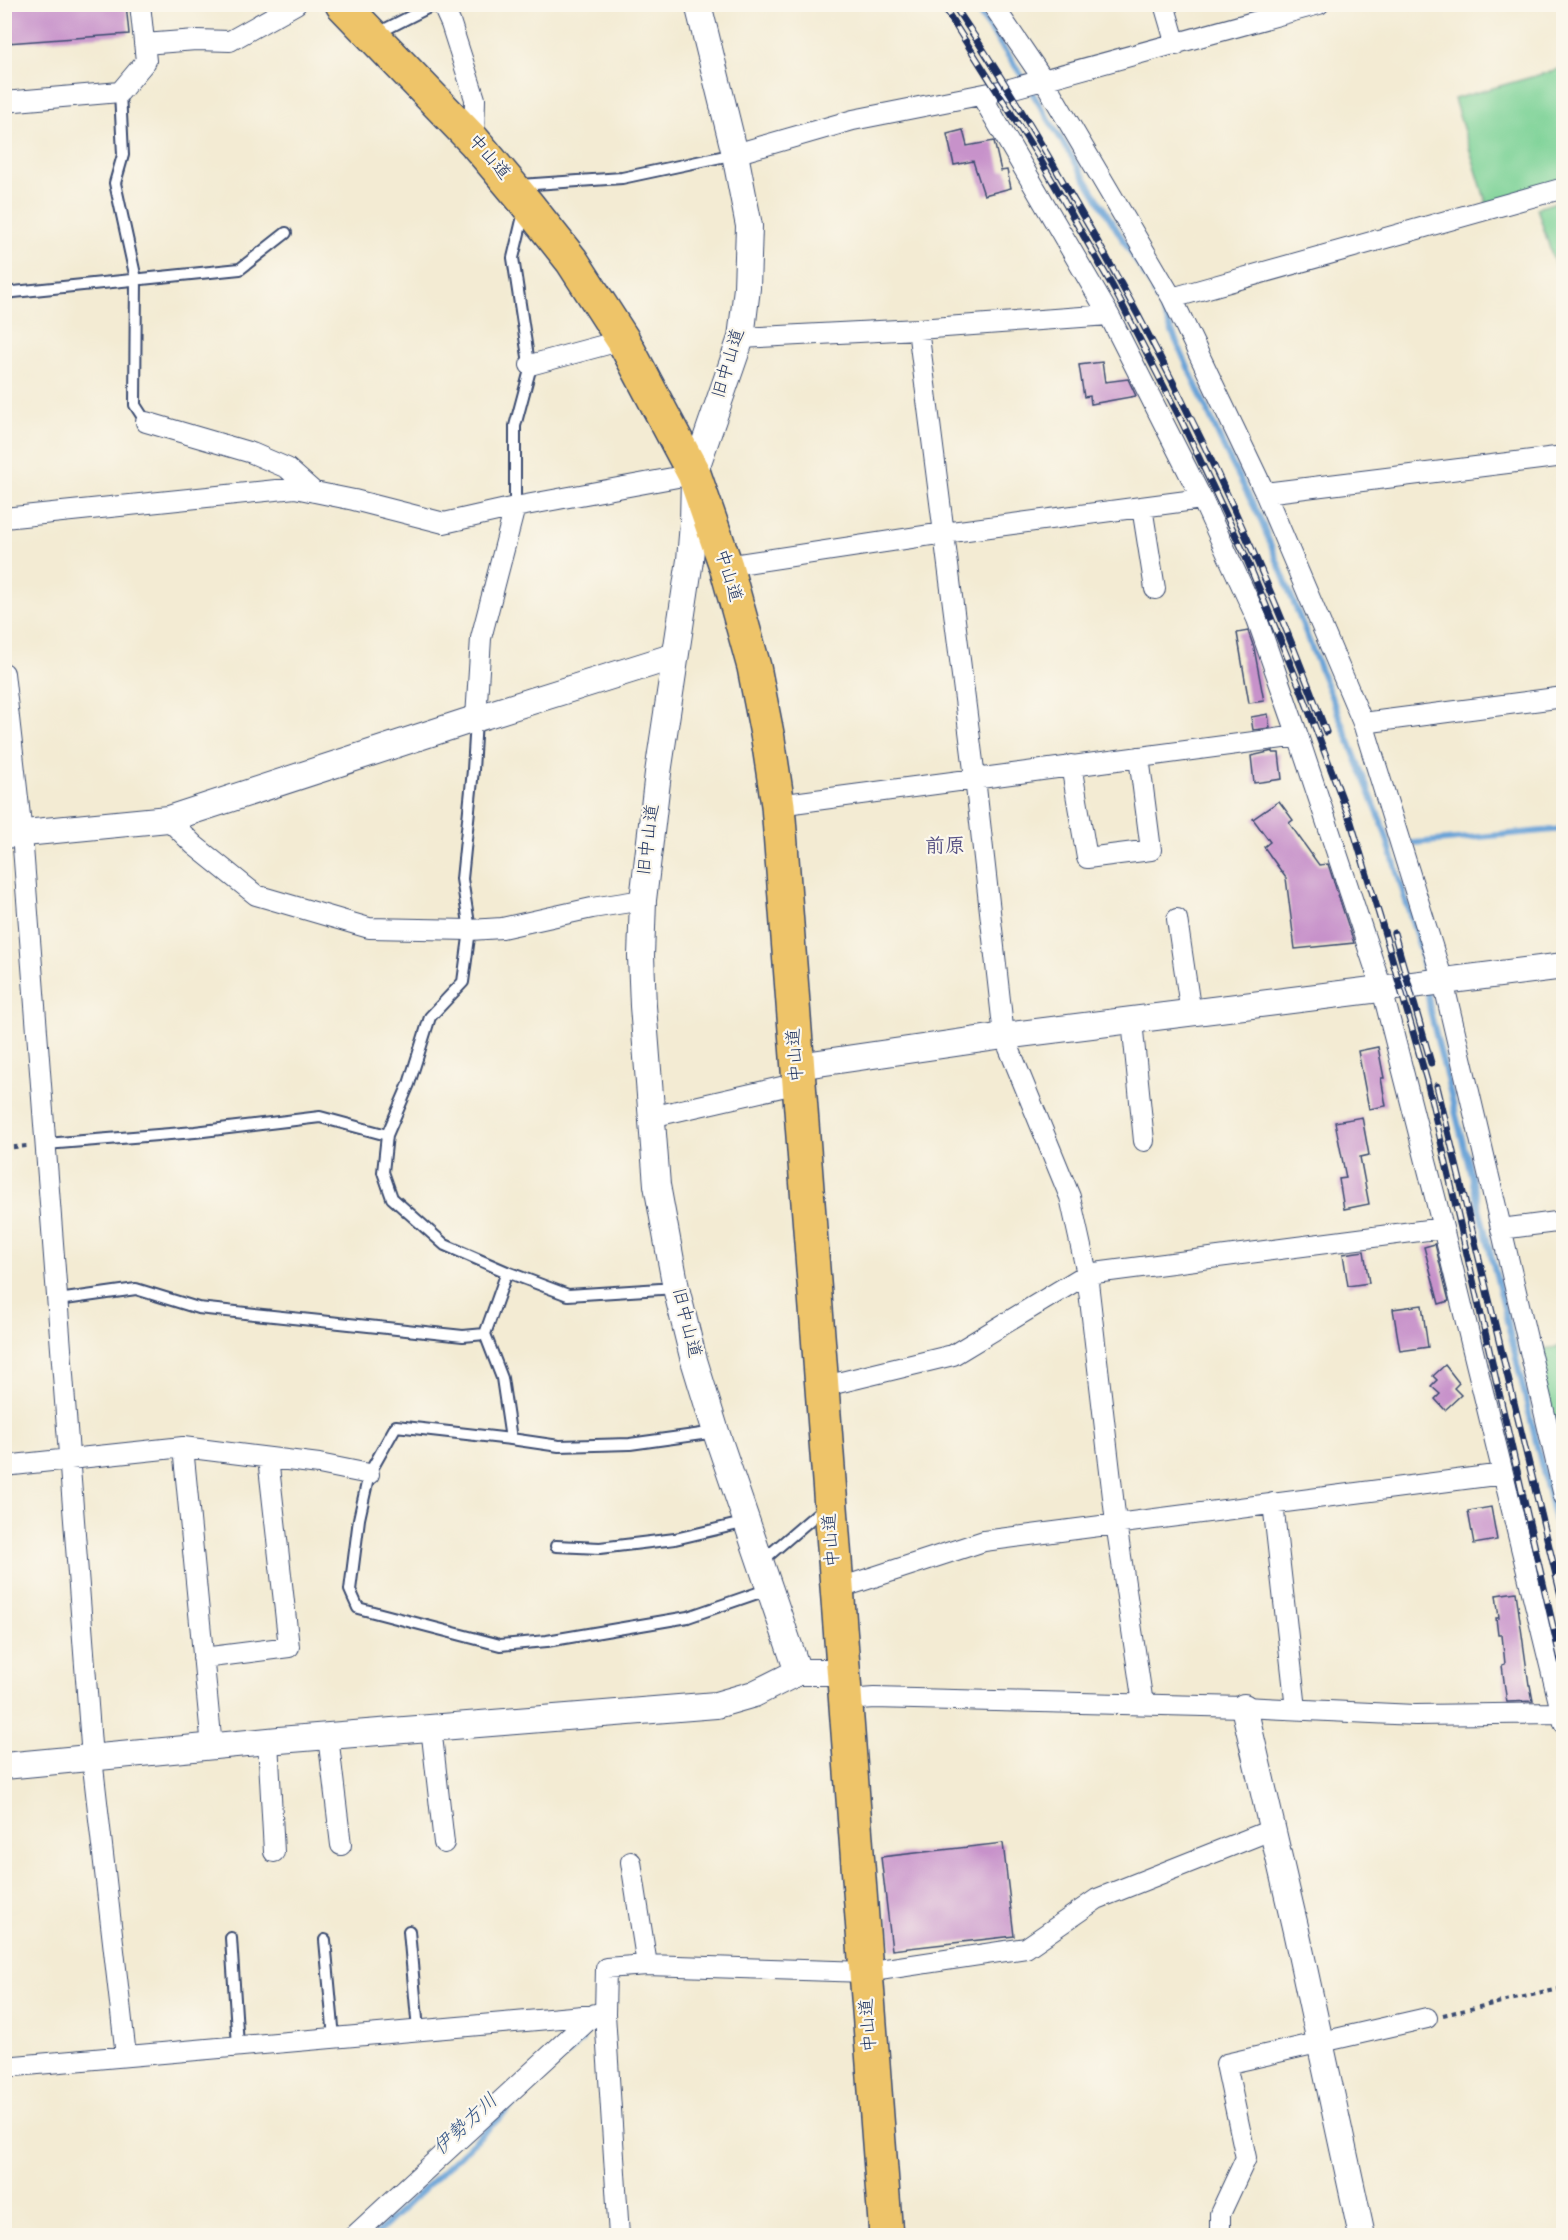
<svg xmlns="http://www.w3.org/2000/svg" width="1568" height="2240" font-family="'Gochi Hand','Klee One',sans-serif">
<rect width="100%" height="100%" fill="#fbf7ec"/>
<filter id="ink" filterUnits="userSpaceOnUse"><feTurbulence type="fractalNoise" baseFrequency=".0167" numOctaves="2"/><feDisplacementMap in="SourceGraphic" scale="12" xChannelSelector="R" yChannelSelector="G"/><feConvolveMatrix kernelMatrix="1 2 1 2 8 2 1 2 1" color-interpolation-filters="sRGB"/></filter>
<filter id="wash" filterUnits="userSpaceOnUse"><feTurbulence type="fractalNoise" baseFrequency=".008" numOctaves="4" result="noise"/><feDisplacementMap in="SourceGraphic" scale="24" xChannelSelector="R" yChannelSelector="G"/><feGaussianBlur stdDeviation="1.35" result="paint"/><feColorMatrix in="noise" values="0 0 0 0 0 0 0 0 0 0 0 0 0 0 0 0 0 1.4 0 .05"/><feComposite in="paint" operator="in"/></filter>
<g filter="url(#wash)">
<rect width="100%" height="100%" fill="#f3ebd3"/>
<path fill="#7cd296" stroke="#4c807a" stroke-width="1.5" d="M1563,68V184L1487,205L1454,99Z
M1563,200H1564L1563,290L1537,208Z
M1563,1346V1466L1529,1351Z"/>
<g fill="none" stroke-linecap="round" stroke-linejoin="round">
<path stroke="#67a2d7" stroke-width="6" d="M973,4L1022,76
M1031,91L1151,285L1226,452L1260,518L1384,829L1421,951L1425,978
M1404,844L1564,829
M1427,988L1430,1011L1500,1291L1564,1559
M374,2236L582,2040"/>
</g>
<g id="blocks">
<path fill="#c792ca" d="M4,4H126L129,34L7,43Z
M963,130L967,146L994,141L1001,171L1007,170L1011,188L984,195L973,161L954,165L947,134Z
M1102,362L1105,382L1128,379L1136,396L1091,404L1090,396L1084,397L1079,365Z
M1248,631L1254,648L1264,701L1249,703L1237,633Z
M1268,714L1270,728L1253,730L1251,717Z
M1273,751V753H1279L1282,779L1254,783L1251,756Z
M1279,801L1293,820L1289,823L1319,865L1328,864L1354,943L1295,949L1286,878L1264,847L1270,842L1253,819Z
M1378,1047L1384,1078H1381L1386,1106L1369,1109L1358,1051Z
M1362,1117L1369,1155L1360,1157L1369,1204L1344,1209L1339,1179L1346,1178L1335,1122Z
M1435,1244L1449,1301L1439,1304L1424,1247Z
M1364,1251L1369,1283L1348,1286L1343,1254Z
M1422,1305L1428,1347L1400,1351L1393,1309Z
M1445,1365L1459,1383L1454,1388L1461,1395L1445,1410L1435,1399L1440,1394L1431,1386L1437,1380L1433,1376Z
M1491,1507L1497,1540L1474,1544L1468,1511Z
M1516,1592L1529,1685H1530L1533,1701L1507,1702L1505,1689L1502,1665L1505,1664L1502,1635H1498L1496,1618H1499L1496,1595Z
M1003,1843L1014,1936L892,1950L881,1857Z"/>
</g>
</g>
<g filter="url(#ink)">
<use href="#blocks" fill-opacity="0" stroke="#3b4b70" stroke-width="1.5"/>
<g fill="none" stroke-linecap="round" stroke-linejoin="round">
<defs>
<path id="service" d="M376,34L435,4
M120,92L123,155L115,183L136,279L135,405L146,422
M520,185L622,178L735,154
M4,293L240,269L286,233
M515,507V426L530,370L513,258L524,212
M476,720L473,770L462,879L470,930L463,982L430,1017L409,1084L387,1135L383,1172L392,1198L445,1245L507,1272
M46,1144L195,1132L320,1117L387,1135
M58,1300L136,1289L198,1308L463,1336L485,1334L507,1272L568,1295L676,1288
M485,1334L502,1378L511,1439L396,1426L369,1474L359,1519L350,1590L358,1608L500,1645L547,1641L688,1617L769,1589
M511,1439L559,1446L630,1444L716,1432
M556,1546L600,1548L675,1539L747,1522
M762,1561L825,1507
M409,1931L418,2030
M231,1938L238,2046
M325,1940L334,2038"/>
<path id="minor" d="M442,4L451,24L475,99L474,141
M992,4L1043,79L1172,298L1265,493L1363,723L1443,981L1564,1496
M1164,4L1176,45
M144,44L196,40L230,41L296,4
M4,102L120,92L146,61L140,4
M735,154L853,120L1010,89L1319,4
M1172,298L1564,188
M918,329L975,778L1004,1036L1070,1197L1087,1274L1116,1523L1143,1704
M741,338L918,329L1109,315
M530,365L623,340
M146,422L252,453L287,468L314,492
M1265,493L1564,456
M1142,507L1155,589
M4,518L295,488L354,500L444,523L515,507L694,474
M726,566L944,533L1202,499
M4,673L22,834L92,1758L126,2056
M476,718L481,638L515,507
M1363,723L1564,697
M1298,736L1382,989L1443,1228L1564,1723
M1071,765L1087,858L1151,850L1139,757
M778,805L1298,736L1257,619L1202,499L1109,315L981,95
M168,819L194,845L256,895L369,928L470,930L502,928L592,908L643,900
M1177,919L1191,1014
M1132,1021L1144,1141
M651,1117L799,1083
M1501,1229L1564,1221
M821,1387L953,1355L1087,1274L1443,1228
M183,1447L212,1747
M4,1466L183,1447L319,1464L369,1474
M1273,1503L1296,1709
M837,1589L984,1541L1503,1474
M203,1658L289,1647L268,1458
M846,1700L874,1698L1244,1707L1415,1715L1561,1713
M431,1727L444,1843
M328,1736L341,1845
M268,1741L274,1852
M631,1862L647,1965
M4,2067L605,2014
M354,2236L595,2014
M619,2236L605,2014L606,1968L647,1965L866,1972L1026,1948L1097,1899L1271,1830
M1220,2236V2214L1246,2158L1226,2064L1427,2018"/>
<path id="tertiary" d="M698,4L735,154L749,226L747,288L741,338L694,474L693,523L690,560L658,773L643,900L641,956L643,1006L657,1185L676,1288L693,1357L716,1432L798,1672
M4,835L168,819L465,722L675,656
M798,1066L1004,1036L1564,966
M1244,1707L1296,1931L1362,2236
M4,1766L279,1740L716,1705L754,1694L798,1672H844"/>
<path id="trunk" d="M342,4L474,141L526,203L572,261L623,340L694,474L726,566L754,667L768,739L778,805L886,2236"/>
</defs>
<use href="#service" stroke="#3b4b70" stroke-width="14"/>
<use href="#minor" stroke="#3b4b70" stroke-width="22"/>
<use href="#tertiary" stroke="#3b4b70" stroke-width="28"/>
<use href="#trunk" stroke="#3b4b70" stroke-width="36"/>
<path stroke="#3b4b70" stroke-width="4" stroke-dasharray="4.5 4.5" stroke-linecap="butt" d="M4,1148L27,1146
M1443,2015L1564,1988"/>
<use href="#service" stroke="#fff" stroke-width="10"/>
<use href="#minor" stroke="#fff" stroke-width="20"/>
<use href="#tertiary" stroke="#fff" stroke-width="26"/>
<use href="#trunk" stroke="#eec469" stroke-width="33"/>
<defs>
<path id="rail" d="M942,4L1041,161L1114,289L1182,422L1245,555L1301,690L1351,822L1387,941L1427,1081L1564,1674
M953,4C996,67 1034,131 1072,197C1172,368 1257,546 1326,732
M1394,933L1431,1063
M1437,1086L1564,1608"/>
</defs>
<use href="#rail" stroke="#1b2f5e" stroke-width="7"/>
<use href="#rail" stroke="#fbf7ec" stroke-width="4.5" stroke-dasharray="14" stroke-linecap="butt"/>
</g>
</g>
<g text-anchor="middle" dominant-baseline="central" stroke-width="4.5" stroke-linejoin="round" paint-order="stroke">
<g font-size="18" fill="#1b2f5e" stroke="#fbf7ec">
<text transform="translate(488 158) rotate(49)">中山道</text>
<text transform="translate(730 364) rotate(-73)">旧中山道</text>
<text transform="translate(727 576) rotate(73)">中山道</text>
<text transform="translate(650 840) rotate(-83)">旧中山道</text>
<text transform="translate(797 1055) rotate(-94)">中山道</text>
<text transform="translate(685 1323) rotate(76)">旧中山道</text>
<text transform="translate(833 1540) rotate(-94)">中山道</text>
<text transform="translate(870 2025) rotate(-94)">中山道</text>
</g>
<g font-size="20" font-weight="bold" fill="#575284" stroke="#fbf7ec">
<text x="945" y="848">前原</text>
</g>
<g font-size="20" font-style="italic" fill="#365788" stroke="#fbf7ec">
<text transform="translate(467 2126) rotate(-43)">伊勢方川</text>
</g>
</g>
<rect width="1568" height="2240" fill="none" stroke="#fbf7ec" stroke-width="24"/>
</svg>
